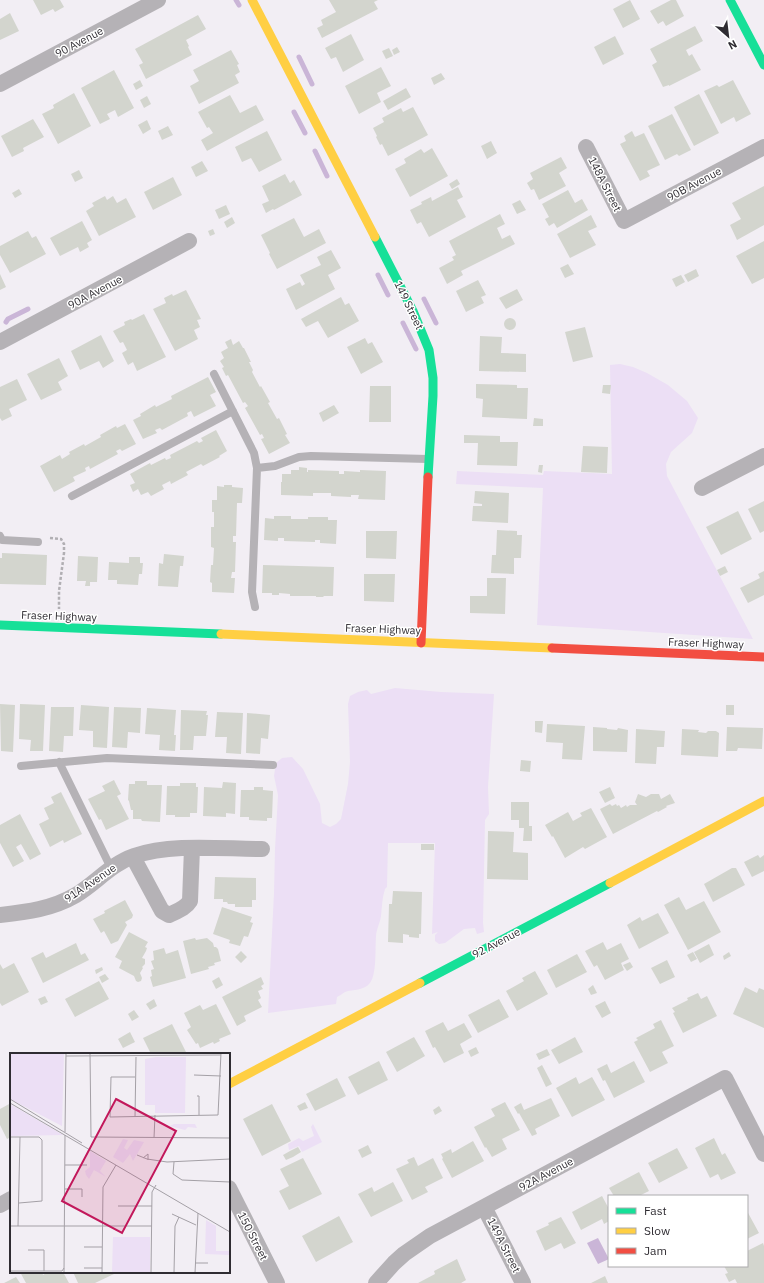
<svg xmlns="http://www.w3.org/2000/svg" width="764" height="1283" font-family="'IBM Plex Sans',sans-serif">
<rect width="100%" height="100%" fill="#f2eef4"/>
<path fill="#ecdff5" d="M620,364L633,367L647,373L668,385L687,401L698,418L692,433L671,452L666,464L667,476L753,639L605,629L537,625L543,488L456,484L457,471L543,475L544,471L612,474L610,365Z
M395,688L441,692L494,694L488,787L489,814L485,820L483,923L484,932L477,934L475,928L464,929L445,943L439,944L435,941V935L438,932L432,934L435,843H388L387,887L385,889C382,898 382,907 381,916C380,923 376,930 376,937C375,948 377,974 370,983C364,991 353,989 345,992C342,994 339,996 337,997L336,1004L268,1013L274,893L275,849L278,795L274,776L276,763L282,758L292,757L303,769L320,804L322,823L330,827L336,824L341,819L348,784L350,762L348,704L350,696L358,692L367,690L371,694Z
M313,1124L322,1142L302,1152L299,1146L289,1150L288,1144L299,1138L303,1141L314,1136L311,1127Z"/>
<path fill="#cab5d7" d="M598,1238L609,1259L598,1264L587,1243Z"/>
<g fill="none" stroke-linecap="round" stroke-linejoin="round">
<path stroke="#cab5d7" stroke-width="5" d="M236,0L239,5
M299,57L312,84
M294,112L305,133
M315,151L327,176
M378,275L388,295
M424,299L436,323
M6,322L8,319L28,309
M403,323L416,349"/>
</g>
<path fill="#d3d5ce" d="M33,0H60L64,7L55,12L53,9L41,15Z
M329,0H378L374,2L378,9L322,38L317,28L323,25L321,20L336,12Z
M630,0L640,19L623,28L613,9Z
M671,0H676L684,16L666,26L663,21L658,24L650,11Z
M10,13L19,31L0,40V19Z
M198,15L206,29L186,40L189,46L188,47L192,55L146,79L139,65L143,63L135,49Z
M695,26L703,41L686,50L689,56L692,54L701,70L669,86V85L663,87L652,65L657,62L650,49Z
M351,34L364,60L343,72L336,57L331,59L325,48Z
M615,36L624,54L603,65L594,47Z
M397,47L400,52L394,55L392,50Z
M389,48L393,56L386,59L382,51Z
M231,50L239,64L237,65L240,72L235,75L239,83L199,104L190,86L199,81L193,70Z
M381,67L391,86L377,93L381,102L359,114L345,86Z
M114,70L134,108L118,117L115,110L107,114L110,119L100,124L81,88Z
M441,73L445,79L434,85L431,78Z
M140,80L143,86L136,90L133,84Z
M733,80L751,114L736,122L734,117L721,124L704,91L717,85L719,87Z
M406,88L411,97L388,110L383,101Z
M74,93L91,126L58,144L42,114L54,108L53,105Z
M699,94L719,133L694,146L674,107Z
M230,95L240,113L256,105L264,120L207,151L201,140L213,133L209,127L207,128L198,112Z
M147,96L151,104L144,108L140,100Z
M413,107L428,135L388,156L382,144L380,145L376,137L377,136L373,128L384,122L382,118L401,108L403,112Z
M672,114L691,150L679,156L677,154L665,160L648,126Z
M33,119L44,137L23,148L24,151L12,157L1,136Z
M147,120L151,129L143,134L138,125Z
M168,126L173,135L162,140L158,131Z
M267,131L282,160L259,172L251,158L242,162L235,147Z
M632,131L635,137L644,133L660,165L647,171L650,176L640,181L620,144L626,141L624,136Z
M491,141L497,153L487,159L481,146Z
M432,148L448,176L410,197L395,169L406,163L404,159L421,149L424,153Z
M561,157L567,168L559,173L566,186L539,200L534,189L531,190L527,183L533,179L530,173Z
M202,161L208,171L196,177L191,167Z
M79,170L83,178L75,182L71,174Z
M285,174L290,183L294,180L302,195L274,210L273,209L266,213L262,204L269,201L262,186Z
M173,177L182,195L153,210L144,192Z
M457,179L460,184L452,189L449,184Z
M764,186V225L737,240L730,225L741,219L732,203Z
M458,187L463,197L457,200L466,217L429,237L421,222L417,224L410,210L422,204L421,202L431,197L432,201Z
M19,189L22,194L15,198L12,193Z
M568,190L575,203L582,199L588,210L557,228L554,223L549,226L545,219L549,217L542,204Z
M105,196L107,200L113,196L117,203L126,198L136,217L99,236L86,211L94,206L92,203Z
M520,200L526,210L517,214L512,204Z
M226,205L230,214L219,219L215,210Z
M500,214L505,224L497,228L502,239L510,235L515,244L461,271L463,275L447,284L439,268L454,260L452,257L456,255L449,241Z
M591,215L597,227L588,231L596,245L570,258L557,234Z
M232,217L235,223L227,228L224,222Z
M294,218L304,237L319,229L326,243L277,269L269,254L270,253L261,235Z
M82,221L92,240L87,243L89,247L80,252L78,247L60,256L50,238Z
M213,229L215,234L210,236L208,231Z
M28,231L32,238L36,236L46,254L10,273L0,255V246Z
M764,241V278L752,284L736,256Z
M331,250L341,268L328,275L335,289L296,310L286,289L300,282L302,286L305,284L300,275L321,265L317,257Z
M568,264L574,274L565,278L560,268Z
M696,269L699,276L688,282L684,275Z
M0,274L6,287L0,290Z
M681,275L685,282L676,287L672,279Z
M478,280L486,295L481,297L484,303L466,312L456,291Z
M517,289L523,300L506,309L499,298Z
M186,290L201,319L197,320L200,327L194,330L198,339L175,351L153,309L166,303L164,298L172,294L173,296Z
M341,297L345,305L349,303L359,321L328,338L318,321L306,327L301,319Z
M144,314L166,357L137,371L133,362L128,365L122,353L127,350L123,342L120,343L113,331L125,325L124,322L131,319L132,320Z
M504 324a6 6 0 1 1 12 0a6 6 0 1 1-12 0Z
M585,327L593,357L573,362L565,332Z
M101,335L114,361L103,368L99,361L80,370L71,351Z
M480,336L502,337L501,353L526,354V372L479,371Z
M365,338L368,344L372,342L383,362L361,374L347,347Z
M231,339L233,345L239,341L243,348H244L251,362H249L253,370L252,372L260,387L261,386L270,402L268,403L277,419L279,418L287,434L285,435L290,443L269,454L261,439L264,438L262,434L260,435L245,408L248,406L245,402L243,403L228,375L226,376L222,368L224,367L220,361L224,358L221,352L228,348L225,342Z
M59,358L68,376L58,382L62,390L41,400L27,374Z
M208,377L216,392L210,395L216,406L194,417L191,411L187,413L188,416L162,430L160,428L155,430L157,433L143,439L133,420L141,416L140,414L155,405L156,407L172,399L171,396Z
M17,379L27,400L9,409L12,416L2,421L0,418V387Z
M476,384L517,385V388H528L527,419L482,417L483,399L476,398Z
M603,385H611L610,394L602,393Z
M370,386H391V422H369Z
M334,405L339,413L323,422L319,413Z
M534,418L543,419V426H533Z
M125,424L136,444L122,451L120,449L116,451L118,454L90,469L89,466L85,468L86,471L73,477L75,481L54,492L40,466L60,455L62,459L70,454L69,452L84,444L85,446L101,437L100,435L116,426L117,428Z
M216,430L227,451L219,456L220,457L203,466L201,464L186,472L188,475L171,484L170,481L162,485L164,489L151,496L148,492L141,495L138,489L133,492L130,485L135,483L130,474L150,463L151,465L165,458L166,460L171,458L170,455L197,441L199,443L203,441L201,438Z
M464,435L500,436V442H518L517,466L477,465L478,443H464Z
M583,446L608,447L607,473L581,472Z
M539,465H543L542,473L538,472Z
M299,467L307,468V472H308V470L339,471V474H344V471L360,472V470L386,471L385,500L358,499L359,495H351V497L331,496V493H313V496L281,495V482H282V474H291V470H299Z
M224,485H232V487L243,488L242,503H237L236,536H233V542H236L235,572H232L231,578H235L234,593L212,592V583L210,582L211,565H213L214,548L211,547V527H214V512H212V500H217V486L224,487Z
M475,491L509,493L508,523L472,521L473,506H482V504L474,503Z
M764,501V531L760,533L748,509Z
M738,511L752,539L721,555L706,527Z
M274,516H291V519H308V517H328V520H337L336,544L320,543V540H315V542L284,541V538H278V541L264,540L265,518L274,519Z
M497,530L517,531V535H522L521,558H514V574L491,573L492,555H496Z
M366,531H397L396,559L366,558Z
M2,553L47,555L46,585L0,584V558H2Z
M164,554L184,556L183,566H180L178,587L158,586L159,563L163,564Z
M78,556L98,557L97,582H90V586H85L86,581H77Z
M129,557H140V563H143L142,574H139L138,585L117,584V580H108L109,562L129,563Z
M263,565L334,567L333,596H324L323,597H316V596H290V594L279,593V595H272V593H262Z
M725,566L728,572L720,576L717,570Z
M764,571V595L748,603L740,588L760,578L758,574Z
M364,574H395L394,602L364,601Z
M487,578H506L505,614L470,613V596H487Z
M0,704L15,705L13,752L1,751Z
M20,704L45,705L43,751H30L31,740L19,739Z
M81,705L109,707L107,748L93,747V731L79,730Z
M726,705H734V715H726Z
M51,707H74L73,736H64L63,752L49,751Z
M114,707L141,708L140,733L128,732L127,748L112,747Z
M147,708L176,710L174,735H176L175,751L159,750L160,735L145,734Z
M181,710L207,711L206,715H208L206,736H194L193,750H180Z
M217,712L243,713L241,754L226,753L227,737H215Z
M247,713L270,715L268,739L261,738L260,754L246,753Z
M535,721H543L542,733L535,732Z
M547,724L585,726L582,760L562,759L563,743L546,742Z
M593,727L607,728V729L617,730L618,728L628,730L627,752L593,751Z
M727,727L763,728L762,749L738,748L737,751H726Z
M636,729L665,731L664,747H657L656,764L635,763Z
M682,729L699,730L698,732L706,733L708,731H716L719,733L718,757L681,755Z
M521,760L531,761L530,772L520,771Z
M114,780L121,794L117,796L129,819L106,830L101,819L99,820L88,799L105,791L102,786Z
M135,781H147V785H162L160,822L142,821L141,819H133V810H131L129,801L128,800L129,784H135Z
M223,782L236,783L235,814L226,813V817L203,816L204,787L222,788Z
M180,783H196V787H198L197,813H190V817H175V815H166L167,786H180Z
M254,787H263V790L273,791L272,818H267V821L249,820V817H240L241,790H254Z
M610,787L615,798L605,803L599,792Z
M61,792L82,834L64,843L63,840L50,847L39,824L49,819L44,808L54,803L51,797Z
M638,794L646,797L651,794H659L661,799L670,794L675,803L666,806L667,807L658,812L657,811L613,834L600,809L610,804L612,806L616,804L617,806L619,805L621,808L626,805L627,807L630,805H637L635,802Z
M511,802H529V826H532V841H523L524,828H519V820H511Z
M591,808L607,837L585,849L583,847L565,858L553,836L552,837L545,825L568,812L573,821L582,816L580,813Z
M20,814L41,854L30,860L21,844L16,847L24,861L13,867L0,843V825Z
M488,831L514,832L513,852L528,853V880L487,879Z
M421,844H434V850H421Z
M758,855L760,858L764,855V871L752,877L744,862Z
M732,868H736L745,885L713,902L704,884Z
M215,877L256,878V900H252V907H235V904H228L227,902H223V899H214Z
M393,891L422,892L421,934H419V938L409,937V935L403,934V943L388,942L389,904H392Z
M679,897L686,910L704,901L721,932L688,950L664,905Z
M125,900L133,915L132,918L125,922L127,925L118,941L111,944L104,931L101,933L93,919L105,913L104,911Z
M222,907L252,917L250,922L253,923L248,937L244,936L240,946L229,943L230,940L213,934Z
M658,913L669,933L639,949L627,925L640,917L642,921Z
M129,932L148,942L145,947L147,948L146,951L142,958L145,959V964L142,967L143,968L140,973L142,978L141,981L138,982L136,981L134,976L119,968L122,961L115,957Z
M195,938L196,940L207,938L213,943L214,947H216L218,949L221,961L214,963L215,965L208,967L209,969L191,974L183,941Z
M603,942L607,950L621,943L629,959L621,963L624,970L605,980L597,965L594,967L585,951Z
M76,943L81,955L85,953L89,960L43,983L31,958L43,952L46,958Z
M709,944L714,955L700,963L694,952Z
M164,948L166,954L178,950L186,978L153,987L150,977L152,976L151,970L154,969L151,961L154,960L153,951Z
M241,951L247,957L241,963L235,957Z
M693,952L697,959L691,962L687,955Z
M729,952L731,956L724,960L723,956Z
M577,954L587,972L556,988L547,970Z
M667,960L675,977L660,984L651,968Z
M630,962L633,967L627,971L623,965Z
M14,963L29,992L2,1006L0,1003V964L3,969Z
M102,967L103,970L96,974L95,970Z
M535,971L548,994L517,1011L506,991L524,981L522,978Z
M105,974L109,979L102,983L99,977Z
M219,977L223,985L216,989L212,981Z
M261,977L264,984L261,986L263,989L258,991L261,998L258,1000L262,1007L244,1016L246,1021L237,1026L222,997Z
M99,981L109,999L75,1017L65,999Z
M593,985L597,993L591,995L588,989Z
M745,987L757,993L759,988L764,990V1028L733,1014Z
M698,993L701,999L707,996L717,1016L683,1033L673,1013L675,1012L672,1008L688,1000L687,998Z
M45,996L48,1002L41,1005L38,999Z
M154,999L157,1006L150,1010L146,1004Z
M499,999L509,1017L478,1033L468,1015Z
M605,1001L611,1013L602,1018L595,1006Z
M216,1004L231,1034L219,1039L220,1041L214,1044L213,1042L200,1048L198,1043L196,1044L187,1030L191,1027L184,1013L200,1005L203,1010Z
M134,1010L139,1017L132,1021L128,1014Z
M661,1020L674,1046L662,1052L668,1063L650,1072L634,1042L638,1040L636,1038L655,1028L653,1024Z
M443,1022L448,1031L464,1023L472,1037L460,1044L464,1053L444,1063L435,1047L433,1048L425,1031Z
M172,1024L187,1054H151L143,1038Z
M130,1032L135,1042L123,1048L118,1039Z
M414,1037L425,1056L397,1072L386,1052Z
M575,1037L583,1052L559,1064L551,1050Z
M476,1047L479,1053L471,1057L468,1051Z
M547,1049L550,1055L539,1060L536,1054Z
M379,1061L388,1080L358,1095L348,1077Z
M634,1061L645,1082L614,1098L605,1080L603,1081L597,1069L607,1064L611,1073Z
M542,1065L552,1084L546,1087L537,1068Z
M576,1077L579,1084L592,1077L605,1100L572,1117L556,1088Z
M337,1078L346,1096L315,1111L306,1094Z
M551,1098L560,1116L535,1129L537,1134L532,1136L519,1113L518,1114L514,1107L521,1103L524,1110Z
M305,1102L308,1108L300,1111L297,1106Z
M505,1102L520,1130L502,1139L507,1149L492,1157L486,1147L485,1148L474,1127L495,1116L491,1109Z
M11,1103V1137L7,1139L0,1125V1109Z
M272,1104L291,1141L262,1156L243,1119Z
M439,1106L442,1111L435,1115L433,1110Z
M714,1138L722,1155L725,1153L736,1173L721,1180L718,1174L710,1178L695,1148Z
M473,1141L484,1161L452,1178L442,1159L443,1158L441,1154L451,1149L452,1153Z
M368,1145L372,1153L362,1158L358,1150Z
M298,1147L301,1152L293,1157L290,1151Z
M677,1148L688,1168L659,1183L648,1163Z
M290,1151L293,1157L286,1160L283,1155Z
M414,1157L418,1166L433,1158L443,1178L425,1187L428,1192L412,1200L396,1169L409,1163L407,1160Z
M303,1158L322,1194L289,1210L279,1191L289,1186L280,1169Z
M639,1172L649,1191L639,1196H614L609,1188Z
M393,1182L403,1201L371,1217L358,1194L372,1187L374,1192Z
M602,1196L609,1209V1221L604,1224L602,1219L581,1230L572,1212Z
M747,1211L759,1233L747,1239Z
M339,1216L353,1242L316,1262L302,1236Z
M561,1217L576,1243L564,1249L561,1243L545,1251L536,1231L549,1225L548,1223Z
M763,1243L764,1246V1283H737L735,1279L729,1282L725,1274L728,1273L724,1266H747V1251Z
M457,1259L466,1280L461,1283H418L435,1274L434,1271Z
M20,1272H42L43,1275L48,1272H63L69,1283H26Z
M73,1272H114V1274L95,1283H78Z
M605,1276L608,1283H591Z
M16,1277L20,1283H4Z"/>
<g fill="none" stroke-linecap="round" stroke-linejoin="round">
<path stroke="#b1afb3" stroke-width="2.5" stroke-dasharray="3 2" stroke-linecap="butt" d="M50,538L61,539L64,544V553L59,591V609"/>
<path stroke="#b5b2b6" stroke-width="8" d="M214,374L254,453L257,468L275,466L299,457L311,456L428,459
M72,496L233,411
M0,536L2,540L38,542
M255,607L252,592L257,468
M59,762L111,868
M21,766L107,758L273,765"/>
<path stroke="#b5b2b6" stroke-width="16" d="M0,84L158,0
M586,147L624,221L764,147
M0,342L189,241
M702,488L764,456
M133,857L162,911L169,915C177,911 185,909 190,901L192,848
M0,915C27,912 52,909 76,895C96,883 111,864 134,856C172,843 222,849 262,849
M229,1188L277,1283
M0,1205L11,1199
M484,1207L523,1283
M376,1283L394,1263L404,1254L430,1236L725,1078L764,1154"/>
<path stroke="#16e098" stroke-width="9" d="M730,0L764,65
M375,237L413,311L429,350L433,378V396L428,477
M0,625L221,634
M420,983L610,883"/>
<path stroke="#ffcf43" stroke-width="9" d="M252,0L375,237
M221,634L552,648
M610,883L764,801
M229,1084L420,983"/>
<path stroke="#f24e42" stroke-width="9" d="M421,643L428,477
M552,648L764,657"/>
</g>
<g text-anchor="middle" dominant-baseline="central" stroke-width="3" stroke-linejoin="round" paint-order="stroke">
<g font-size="11" fill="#2f2c32" stroke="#fff">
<text transform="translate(79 42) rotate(-28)">90 Avenue</text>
<text transform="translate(605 184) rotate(63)">148A Street</text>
<text transform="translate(694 184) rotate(-28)">90B Avenue</text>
<text transform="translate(95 292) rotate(-28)">90A Avenue</text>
<text transform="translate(409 305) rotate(64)">149 Street</text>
<text transform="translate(59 616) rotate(2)">Fraser Highway</text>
<text transform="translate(383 629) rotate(2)">Fraser Highway</text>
<text transform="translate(706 643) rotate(2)">Fraser Highway</text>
<text transform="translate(90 883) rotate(-34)">91A Avenue</text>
<text transform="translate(496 943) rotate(-28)">92 Avenue</text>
<text transform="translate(546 1174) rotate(-28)">92A Avenue</text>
<text transform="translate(253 1236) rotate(63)">150 Street</text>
<text transform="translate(504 1245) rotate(63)">149A Street</text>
</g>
</g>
<g transform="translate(10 1053)">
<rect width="220" height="220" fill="#f2eef4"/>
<path d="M0,0H54L52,73L0,46ZM146,4H176L175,60H145V52H135V6ZM0,51L53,82L0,83ZM164,71H185L187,75L178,74L175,77L160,73ZM113,86L118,87L114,95L117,97L124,87L134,89L123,108L120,101L113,110L103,104ZM80,98L96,108L90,118L96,124L84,117L79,126L76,122L75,118L80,114ZM196,167L206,173V198H220V202L195,201ZM103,184H140V220H102Z" fill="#ecdff5"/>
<path fill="none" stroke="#a4a0a6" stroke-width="1" d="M80,0L81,84L220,85M56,3L211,2M184,22L211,23M125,24H101L100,64L208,62L211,0M187,43H189V62M0,46L72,90M0,50L220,179M125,64L126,4M55,79L56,0M0,84H29L32,87V148L9,150M144,85L145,62M127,102L137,106L157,109L220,106M133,105L138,101V107M164,109L163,121L172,127L220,129M55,112H77M55,136H72V144M108,153H142M162,161L186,172M0,173H142M8,173L10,84M74,194H92M18,197H34V218M185,210H198M74,215H92M0,218H52L54,215M54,220L55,82M92,220L93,134L106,112M141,220L142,139L146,132M164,220L165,173L169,164M185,220L188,160"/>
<path fill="#c2185b" fill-opacity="0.15" stroke="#c2185b" stroke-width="2" d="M106,46L166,78L112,180L52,148Z"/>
<rect width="220" height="220" fill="none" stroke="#2f2c32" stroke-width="2"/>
</g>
<rect x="608" y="1195" width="140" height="72" fill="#ffffff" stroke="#acabad"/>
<rect x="616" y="1208" width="20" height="6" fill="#16e098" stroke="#acabad"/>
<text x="644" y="1215" font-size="12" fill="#2f2c32">Fast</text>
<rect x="616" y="1228" width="20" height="6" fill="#ffcf43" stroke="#acabad"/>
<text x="644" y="1235" font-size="12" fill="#2f2c32">Slow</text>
<rect x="616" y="1248" width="20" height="6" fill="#f24e42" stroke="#acabad"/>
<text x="644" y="1255" font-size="12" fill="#2f2c32">Jam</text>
<g transform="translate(728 36) rotate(152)" stroke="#ffffff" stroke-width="3" paint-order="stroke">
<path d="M0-3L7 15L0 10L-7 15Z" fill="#2f2c32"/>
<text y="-6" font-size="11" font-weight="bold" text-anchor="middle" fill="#2f2c32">N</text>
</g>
</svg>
